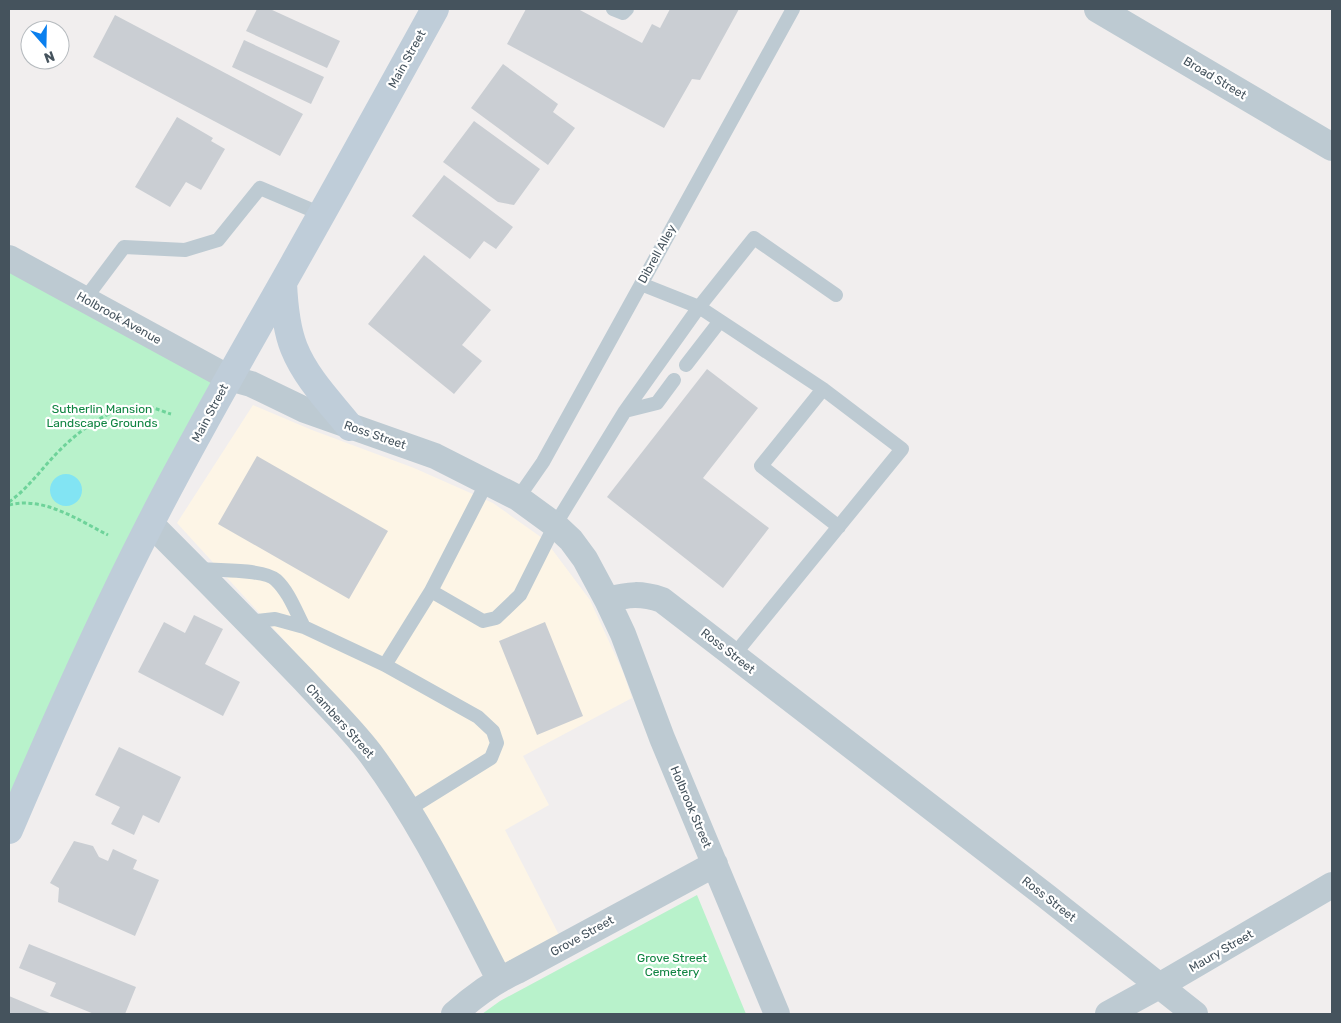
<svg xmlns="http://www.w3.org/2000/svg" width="1341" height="1023" font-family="Rubik,sans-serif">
<rect width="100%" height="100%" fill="#f1eeee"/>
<path fill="#fdf5e6" d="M253,405L312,430L414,468L493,503L545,540L590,600L623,672L632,698L523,756L549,805L505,830L559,935L502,967L316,675L177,523Z"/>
<path fill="#b8f2cb" d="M9,258L229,378L9,821Z
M697,895L746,1014H482L500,1001Z"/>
<path fill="#82e4f3" d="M50 490a16 16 0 1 1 32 0a16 16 0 1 1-32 0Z"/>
<path fill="#caced3" d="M257,9H270L340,41L327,68L246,31Z
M526,9H578L642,43L652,24L660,28L670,9H739L700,80L692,79L664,128L507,44Z
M115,15L303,114L280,156L93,57Z
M244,40L324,77L311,104L232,67Z
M503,64L558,104L553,112L575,128L548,165L471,108Z
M177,117L213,138L211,141L225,149L201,190L186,182L170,207L135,187Z
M474,121L540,169L514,205L498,202L443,162Z
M444,175L513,227L496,249L484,241L470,259L412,216Z
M424,255L491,310L462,345L482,361L454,394L368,324Z
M707,369L758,408L703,478L769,528L723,588L607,497Z
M257,456L388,531L349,599L218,524Z
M194,615L223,629L205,664L240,682L223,716L138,672L164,622L185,633Z
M545,622L583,716L537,735L499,641Z
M119,747L181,777L159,823L143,815L134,835L111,824L120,807L95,795Z
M74,841L93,846L99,857L108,861L113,849L137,860L133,869L159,880L135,936L58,902L59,888L50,883Z
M29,944L136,987L125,1014H94L50,996L56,983L19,968Z
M9,996L52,1014H9Z"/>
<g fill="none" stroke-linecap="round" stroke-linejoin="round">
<path stroke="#6ed39a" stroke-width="3" stroke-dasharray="4 2.5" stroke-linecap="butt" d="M9,502C30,487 44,465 63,447C85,426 116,403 148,407C156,408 164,412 171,414
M9,505C44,496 78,520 108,535"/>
<path stroke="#bdcad2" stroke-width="14" d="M613,9L623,13L627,9
M641,284L699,307L823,389L902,449L734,655
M85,299L124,247L185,250L218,240L260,188L321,214
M686,365L720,321
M823,389L761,466L839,527
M625,411L657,403L674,380
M487,482L431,591L483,621L496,618L520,595L555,525L625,411L699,307L754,238L836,295
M518,498L543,462L793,9
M196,569C213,570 265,569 276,580C289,592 296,612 304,627
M248,622L275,619L304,627L385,665L478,717L493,731L497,743L491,758L409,809
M385,665L431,591"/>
<path stroke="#bdcad2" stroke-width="26" d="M9,258L229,378L251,384L305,410L435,456L518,498L555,525L571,540L585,559L607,600L623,634L662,738L777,1014
M150,523C202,575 253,627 304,680C326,704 350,727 370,753C422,823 459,902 499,979
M607,600C629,594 641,593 662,600L1046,896L1195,1014
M454,1014C473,997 493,982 517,971L715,864
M1108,1014L1159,986L1332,885"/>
<path stroke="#bdcad2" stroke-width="28" d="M1098,9L1332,147"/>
<path stroke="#bfcdd9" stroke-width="28" d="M283,283C284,305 286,328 294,348C306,378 330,402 350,427
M9,830C53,727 98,625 149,526C194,437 244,352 293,265C341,180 388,94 435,9"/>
</g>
<g text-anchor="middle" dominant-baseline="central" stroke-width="4.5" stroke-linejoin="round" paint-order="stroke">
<g font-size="12" fill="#45535d" stroke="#fff">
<text transform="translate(407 59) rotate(-61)">Main Street</text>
<text transform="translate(1215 78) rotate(31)">Broad Street</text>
<text transform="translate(657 254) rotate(-61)">Dibrell Alley</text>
<text transform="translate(119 318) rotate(29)">Holbrook Avenue</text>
<text transform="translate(210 413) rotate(-62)">Main Street</text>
<text transform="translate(375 435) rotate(19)">Ross Street</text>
<text transform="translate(728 651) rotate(38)">Ross Street</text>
<text transform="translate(340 721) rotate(48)">Chambers Street</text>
<text transform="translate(691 807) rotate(67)">Holbrook Street</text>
<text transform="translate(1049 899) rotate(38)">Ross Street</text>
<text transform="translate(582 936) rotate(-29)">Grove Street</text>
<text transform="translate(1221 951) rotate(-30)">Maury Street</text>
</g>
<g font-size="12" fill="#0f8441" stroke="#fff">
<text x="102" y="409">Sutherlin Mansion<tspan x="102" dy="14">Landscape Grounds</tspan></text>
<text x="672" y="958">Grove Street<tspan x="672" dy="14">Cemetery</tspan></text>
</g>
</g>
<rect width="1341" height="1023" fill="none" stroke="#45535d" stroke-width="20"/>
<g transform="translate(45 45) rotate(160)"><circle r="24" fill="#ffffff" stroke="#b5babe"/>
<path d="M0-4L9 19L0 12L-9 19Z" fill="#0a7fee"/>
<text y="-8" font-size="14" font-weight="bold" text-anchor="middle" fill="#45535d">N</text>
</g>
</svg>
